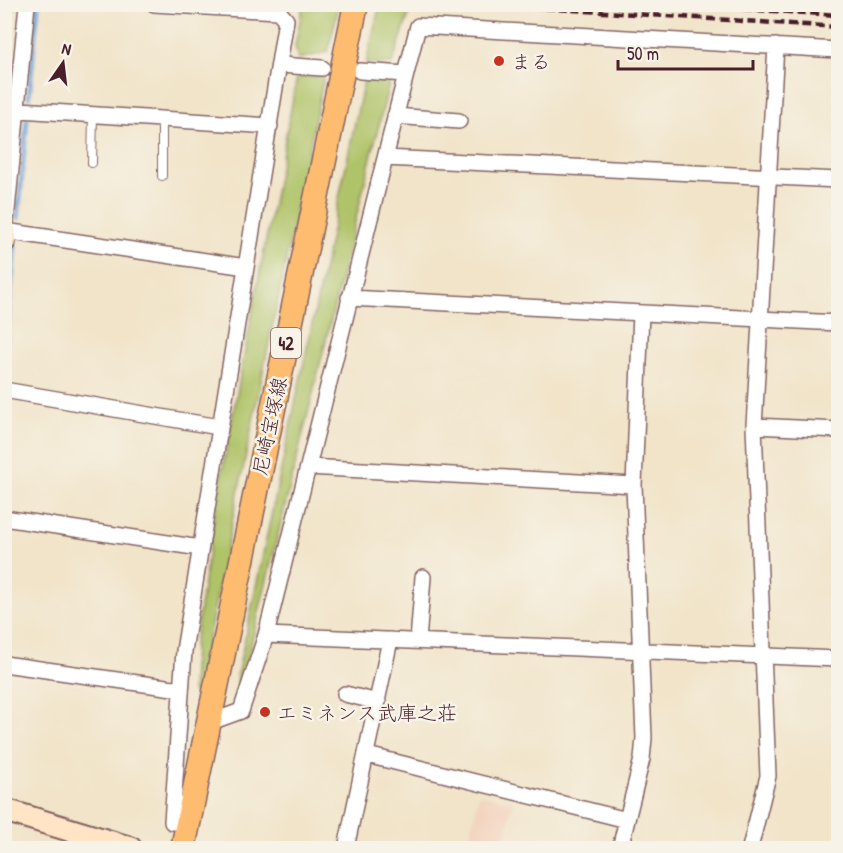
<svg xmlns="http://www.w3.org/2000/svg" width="843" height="853" font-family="'Patrick Hand','Klee One',sans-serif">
<rect width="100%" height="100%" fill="#f7f3e8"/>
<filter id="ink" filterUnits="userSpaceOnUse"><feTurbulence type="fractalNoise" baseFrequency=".0167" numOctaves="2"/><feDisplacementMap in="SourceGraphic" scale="12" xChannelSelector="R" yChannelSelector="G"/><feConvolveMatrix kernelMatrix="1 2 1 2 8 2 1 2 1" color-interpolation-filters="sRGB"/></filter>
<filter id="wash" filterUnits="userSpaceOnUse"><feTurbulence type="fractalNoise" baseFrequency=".008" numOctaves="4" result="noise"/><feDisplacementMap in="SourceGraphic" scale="24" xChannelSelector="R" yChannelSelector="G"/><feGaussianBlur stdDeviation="1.35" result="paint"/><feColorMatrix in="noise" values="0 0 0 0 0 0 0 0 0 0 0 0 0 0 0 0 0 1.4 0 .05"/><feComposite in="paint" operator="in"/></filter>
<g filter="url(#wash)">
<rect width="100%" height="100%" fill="#f1e4c9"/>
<path fill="#f3d4bf" d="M479,794L513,802L502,848H468Z"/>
<path fill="#afc367" stroke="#7c7149" stroke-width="1.5" d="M303,5H339L328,52L298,59L295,46Z
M379,8L410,11L392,64L366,63Z
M324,76L197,692H192L194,645L218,493L297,77Z
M365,76L386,78L389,84L239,693L237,676Z"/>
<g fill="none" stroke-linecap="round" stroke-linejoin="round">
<path stroke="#699ed5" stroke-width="5" d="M4,5L16,6
M29,97L38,6
M18,218L27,120
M4,364L15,245"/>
</g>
</g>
<g filter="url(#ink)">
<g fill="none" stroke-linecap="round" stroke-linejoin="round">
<defs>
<path id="lane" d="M92,163L93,115
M162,176V119"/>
<path id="street" d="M27,4L5,231L246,267
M154,4L278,11L286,20L184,651L172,822
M280,65L322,68
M360,71L406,74
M4,109L270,126
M395,116L459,121
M385,158L838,180
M349,298L838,323
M4,390L219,427
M754,426L838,430
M308,467L634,485
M4,518L200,548
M266,635L838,659
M418,641L423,577
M4,664L180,689
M345,694L378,702
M208,723L241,711L266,635L418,26L838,50
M367,755L627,820
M346,848L390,640
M620,848L642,759L644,738L634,485L641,313
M750,848L768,776L754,426L776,46"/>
<path id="secondary" d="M4,231V241
M4,810L130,848"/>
<path id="primary" d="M183,848L356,4"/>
</defs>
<use href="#lane" stroke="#846462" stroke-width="10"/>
<use href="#street" stroke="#846462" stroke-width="18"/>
<use href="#secondary" stroke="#846462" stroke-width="26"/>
<use href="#primary" stroke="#846462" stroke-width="27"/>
<use href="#lane" stroke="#fff" stroke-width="8"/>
<use href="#street" stroke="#fff" stroke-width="15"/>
<use href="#secondary" stroke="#ffe4c6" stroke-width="22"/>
<use href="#primary" stroke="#febc70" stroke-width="24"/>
<path stroke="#4a1f2b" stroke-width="4.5" stroke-dasharray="9 4.5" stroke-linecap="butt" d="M478,4L838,27
M662,4L838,15"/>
</g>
</g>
<g fill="#c8321e" stroke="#f7f3e8" stroke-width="2">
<circle cx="499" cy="61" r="6"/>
<circle cx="265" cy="712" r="6"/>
</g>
<g text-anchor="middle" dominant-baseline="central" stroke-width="5" stroke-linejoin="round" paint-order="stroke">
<rect fill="#f7f3e8" stroke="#7e5f64" stroke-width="1.5" x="271" y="328" width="30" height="30" rx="4.5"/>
<g font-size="18" font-weight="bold" fill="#4a1f2b">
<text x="286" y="343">42</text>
</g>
<g font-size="20" fill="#4a1f2b" stroke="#f7f3e8" text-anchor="start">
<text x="511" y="61">まる</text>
<text x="277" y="712">エミネンス武庫之荘</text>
</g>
<g font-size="20" fill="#4a1f2b" stroke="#f7f3e8">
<text transform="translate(269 426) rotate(-78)">尼崎宝塚線</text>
</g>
</g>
<rect width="843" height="853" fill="none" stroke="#f7f3e8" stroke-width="24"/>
<g transform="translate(63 63) rotate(14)" stroke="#f7f3e8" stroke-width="4.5" paint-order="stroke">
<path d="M0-4.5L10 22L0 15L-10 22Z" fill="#4a1f2b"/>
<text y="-9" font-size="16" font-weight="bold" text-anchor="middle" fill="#4a1f2b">N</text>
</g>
<path d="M618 60v9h135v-9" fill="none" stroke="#4a1f2b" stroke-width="3"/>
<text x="627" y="60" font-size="18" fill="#4a1f2b" stroke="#f7f3e8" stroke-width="4.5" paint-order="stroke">50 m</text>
</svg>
